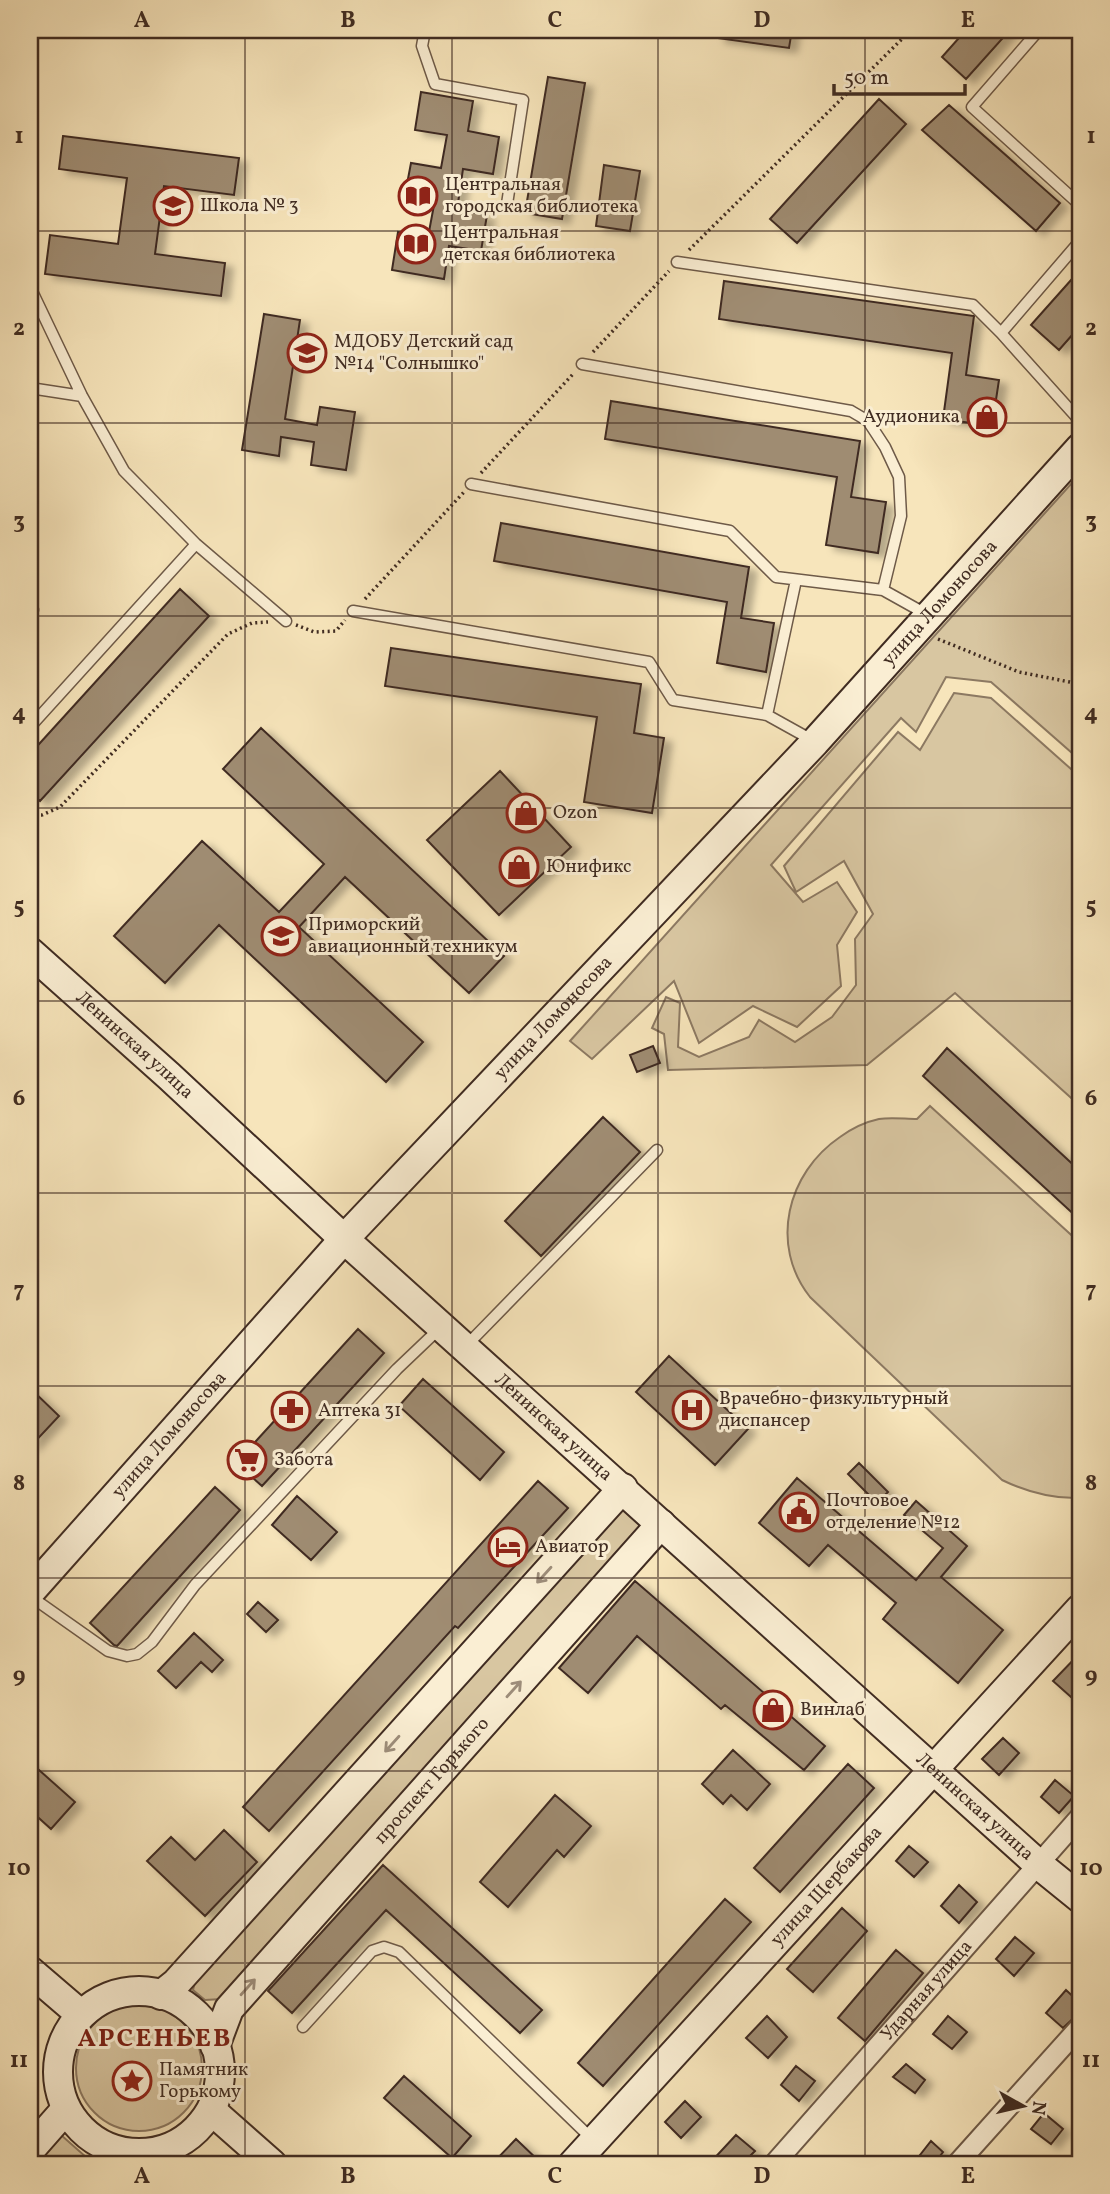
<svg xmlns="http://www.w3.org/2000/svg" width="1110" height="2194" font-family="Vollkorn,serif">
<defs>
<filter id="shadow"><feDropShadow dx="8" dy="4.5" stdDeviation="3.5" flood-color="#0004"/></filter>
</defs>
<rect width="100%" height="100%" fill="#f7e5bb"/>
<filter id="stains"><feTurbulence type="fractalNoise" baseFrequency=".00286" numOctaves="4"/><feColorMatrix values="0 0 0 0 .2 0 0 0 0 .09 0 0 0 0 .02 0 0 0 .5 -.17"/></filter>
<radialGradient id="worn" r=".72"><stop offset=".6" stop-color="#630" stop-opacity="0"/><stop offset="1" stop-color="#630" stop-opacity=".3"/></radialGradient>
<path fill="#d8c6a1" stroke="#8c7962" stroke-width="2" d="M1080,474V760L991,682L946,677L916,732L901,718L771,865L803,902L837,882L857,912L837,945L841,986L797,1027L753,1006L699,1043L674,981L592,1059L570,1041Z
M954,693L991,698L1080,777V1106L955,993L867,1065L668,1070L664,1034L652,1028L666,997L680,1003L678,1047L699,1057L749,1037L759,1020L795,1042L832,1017L856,985L855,939L873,914L844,861L796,892L784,866L898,732L920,750Z
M930,1106L1080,1243V1498C1052,1499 1027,1492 1002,1480L810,1297C769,1245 787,1173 840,1137C851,1129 865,1122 879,1119C891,1117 905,1119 917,1119Z
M616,1511H630L639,1518V1531L222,1999L205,2000L193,1990L197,1974Z
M76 2068a63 63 0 1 1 126 0a63 63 0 1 1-126 0Z
M61,2135L86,2157L80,2164H34Z"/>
<path fill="#9f8c72" stroke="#402c22" stroke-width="2" filter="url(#shadow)" d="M718,30H792L789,48L717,38Z
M966,30H1010L966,79L942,57Z
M548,77L585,83L562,219L525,213Z
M421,92L473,101L468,131L499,137L493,174L463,169L457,210L487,215L481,251L449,246L444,279L392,270L398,232L428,237L434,205L404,200L411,163L441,168L447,135L415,130Z
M879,99L906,124L797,243L770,219Z
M949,105L1060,203L1036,231L922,130Z
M63,136L239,158L234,195L164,186L155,254L225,263L221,296L45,274L50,235L118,244L127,178L59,169Z
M604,165L640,171L630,231L596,226Z
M1080,270V326L1059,350L1031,325Z
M724,281L974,316L966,375L999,380L992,426L943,419L952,353L719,319Z
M264,314L300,320L285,419L317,425L320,407L355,412L346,470L311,465L314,442L281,437L279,456L242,450Z
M611,401L860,441L851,497L886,502L878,553L826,545L837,477L605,439Z
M501,523L749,567L741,618L774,623L766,672L717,663L727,602L494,561Z
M180,589L209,616L40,801L30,792V754Z
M391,648L641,684L634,733L664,738L652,813L584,802L597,717L385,686Z
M261,728L504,956L469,993L345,877L299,927L423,1042L386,1082L219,925L165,983L114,936L202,841L279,912L324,864L223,769Z
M500,771L571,847L499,915L427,840Z
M653,1046L660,1063L637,1072L630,1055Z
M947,1048L1080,1171V1220L923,1076Z
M603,1117L640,1152L541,1256L505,1221Z
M358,1329L384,1353L262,1486L236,1463Z
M669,1356L748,1429L715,1465L636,1392Z
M423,1379L504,1452L480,1480L399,1406Z
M30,1388L59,1416L30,1447Z
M859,1463L888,1492L877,1503L848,1474Z
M797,1478L916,1580L943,1548L904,1515L916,1501L967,1546L941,1577L1003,1630L958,1683L883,1619L896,1603L828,1545L809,1566L759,1523Z
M538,1481L568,1508L458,1628L455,1626L269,1831L243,1807Z
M215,1487L240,1510L117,1646L114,1645L90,1623Z
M297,1496L337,1532L311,1560L272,1525Z
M635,1581L825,1746L804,1770L725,1705L721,1709L637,1636L588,1693L559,1668Z
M258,1602L278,1620L266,1632L247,1614Z
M194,1633L223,1660L212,1672L201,1662L176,1688L158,1671Z
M1080,1653V1705L1053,1681Z
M1003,1738L1019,1753L999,1775L982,1759Z
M733,1750L770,1784L747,1810L731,1795L723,1804L702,1784Z
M30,1762L75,1802L51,1829L30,1810Z
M848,1764L874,1788L780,1892L754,1868Z
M1055,1780L1074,1796L1059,1813L1041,1797Z
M555,1795L591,1826L564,1857L557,1850L508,1907L480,1882Z
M224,1830L257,1862L205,1916L147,1861L171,1837L195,1860Z
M909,1846L928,1862L914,1877L896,1861Z
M383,1865L542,2010L520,2033L386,1910L292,2013L268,1991Z
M959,1885L977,1902L959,1923L941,1906Z
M725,1899L751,1922L603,2086L578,2063Z
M842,1908L867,1931L813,1992L787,1969Z
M1015,1937L1034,1953L1014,1976L996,1959Z
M896,1950L923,1973L865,2041L838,2018Z
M1066,1990L1080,2003V2012L1063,2028L1046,2013Z
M767,2016L787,2037L768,2058L746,2038Z
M948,2016L967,2032L952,2049L933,2034Z
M906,2064L925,2080L915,2093L893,2077Z
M796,2066L815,2081L799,2101L781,2085Z
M404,2076L471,2136L452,2158L384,2098Z
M685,2101L701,2117L681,2138L665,2122Z
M1044,2113L1063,2129L1051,2144L1031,2129Z
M736,2135L755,2151L742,2164H709Z
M516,2139L542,2164H492Z
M931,2141L943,2152L934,2164H913Z"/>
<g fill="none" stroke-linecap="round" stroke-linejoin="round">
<defs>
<path id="lane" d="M425,30L422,46L435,84L523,100L507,204
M1039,30L972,107L1080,205
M677,262L973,305L1001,333L1080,421
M30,287L82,396L124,471L196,544L286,621
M1001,333L1080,241
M582,364L851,411L868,421L885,447L899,477L901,516L883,590
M30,388L82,396
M471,484L730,531L776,577L883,590L926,614
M30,610H33
M353,611L649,662L673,700L767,715L812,740
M767,715L796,580
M30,727L196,544
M465,1347L657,1150
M30,1596L108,1651L127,1656L137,1654L152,1642L195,1585L397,1369L439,1329
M303,2027L372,1951L384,1947L399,1952L591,2138"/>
<g id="street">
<path id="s1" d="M774,2164L1080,1817"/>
<path d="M957,2164L1080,2027"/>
</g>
<g id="secondary">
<path id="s2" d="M30,952L169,1076L344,1239L1038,1864L1080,1898"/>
<path id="s3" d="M30,1592L344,1239L815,742L1080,448"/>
<path d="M30,1971L79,2013"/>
<circle cx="139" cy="2072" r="81"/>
<path d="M161,1995L176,1983L623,1488"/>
<path id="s4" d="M215,2046L229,2009L661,1524"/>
<path d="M212,2111L272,2164"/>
<path d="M30,2150L66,2109"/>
<path id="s5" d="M573,2164L1080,1609"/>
</g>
</defs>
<use href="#lane" stroke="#6e5a48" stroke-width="13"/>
<use href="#street" stroke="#6e5a48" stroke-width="23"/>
<use href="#secondary" stroke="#402c22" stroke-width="32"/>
<path stroke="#402c22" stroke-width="3.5" stroke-dasharray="2 3.5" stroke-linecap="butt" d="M261,37L269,30
M689,250L911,30
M593,352L669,271
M481,473L574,373
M365,599L464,492
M296,625L314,632L336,631L345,620
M938,639L1019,672L1080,684
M30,815H42L60,807L228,634L252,623L268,622"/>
<use href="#lane" stroke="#faeed3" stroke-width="10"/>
<use href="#street" stroke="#faeed3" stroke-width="19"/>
<use href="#secondary" stroke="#faeed3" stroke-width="28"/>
</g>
<defs><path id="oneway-shaft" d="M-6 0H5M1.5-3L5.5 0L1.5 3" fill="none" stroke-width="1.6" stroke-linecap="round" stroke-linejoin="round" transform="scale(1.75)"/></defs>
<g stroke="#9d8d7a">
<use href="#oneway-shaft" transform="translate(544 1575) rotate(132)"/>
<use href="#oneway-shaft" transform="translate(514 1689) rotate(-48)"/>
<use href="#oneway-shaft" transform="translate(392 1744) rotate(132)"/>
<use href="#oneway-shaft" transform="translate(248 1987) rotate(-48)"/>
</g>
<path fill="none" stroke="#402c22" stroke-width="2" stroke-opacity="0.55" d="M245,30V2164M452,30V2164M658,30V2164M865,30V2164M30,231H1080M30,423H1080M30,616H1080M30,808H1080M30,1001H1080M30,1193H1080M30,1386H1080M30,1578H1080M30,1771H1080M30,1963H1080"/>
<defs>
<symbol id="library-ring" viewBox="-11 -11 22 22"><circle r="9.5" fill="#faeed3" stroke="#8f2418" stroke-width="1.5"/><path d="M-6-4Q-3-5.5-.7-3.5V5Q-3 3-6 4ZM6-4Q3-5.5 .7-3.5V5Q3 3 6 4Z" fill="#8f2418"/></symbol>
<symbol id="school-ring" viewBox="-11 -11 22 22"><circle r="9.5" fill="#faeed3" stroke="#8f2418" stroke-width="1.5"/><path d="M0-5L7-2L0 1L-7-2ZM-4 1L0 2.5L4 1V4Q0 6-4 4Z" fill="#8f2418"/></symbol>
<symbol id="shop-ring" viewBox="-11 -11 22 22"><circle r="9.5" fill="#faeed3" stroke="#8f2418" stroke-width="1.5"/><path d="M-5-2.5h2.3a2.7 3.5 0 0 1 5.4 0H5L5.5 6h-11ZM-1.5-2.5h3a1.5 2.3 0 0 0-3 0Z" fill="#8f2418"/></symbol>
<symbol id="university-ring" viewBox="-11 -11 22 22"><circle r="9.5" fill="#faeed3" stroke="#8f2418" stroke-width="1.5"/><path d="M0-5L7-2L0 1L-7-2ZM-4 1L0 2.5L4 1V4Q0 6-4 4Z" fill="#8f2418"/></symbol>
<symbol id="hospital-ring" viewBox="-11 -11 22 22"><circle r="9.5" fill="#faeed3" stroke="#8f2418" stroke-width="1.5"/><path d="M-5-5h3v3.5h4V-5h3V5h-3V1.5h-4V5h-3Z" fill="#8f2418"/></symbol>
<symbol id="pharmacy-ring" viewBox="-11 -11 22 22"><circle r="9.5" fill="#faeed3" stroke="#8f2418" stroke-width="1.5"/><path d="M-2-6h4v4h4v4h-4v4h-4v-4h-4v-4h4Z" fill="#8f2418"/></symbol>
<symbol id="supermarket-ring" viewBox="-11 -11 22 22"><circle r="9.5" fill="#faeed3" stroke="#8f2418" stroke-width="1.5"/><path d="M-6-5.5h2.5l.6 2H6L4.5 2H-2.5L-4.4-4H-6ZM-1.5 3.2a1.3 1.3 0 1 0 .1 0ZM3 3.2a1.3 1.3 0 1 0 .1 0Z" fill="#8f2418"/></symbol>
<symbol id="civic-ring" viewBox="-11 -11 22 22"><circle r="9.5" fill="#faeed3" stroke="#8f2418" stroke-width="1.5"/><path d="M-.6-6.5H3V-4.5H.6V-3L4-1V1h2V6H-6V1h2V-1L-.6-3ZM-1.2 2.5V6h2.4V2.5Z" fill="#8f2418"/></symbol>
<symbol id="hotel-ring" viewBox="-11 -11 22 22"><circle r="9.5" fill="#faeed3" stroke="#8f2418" stroke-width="1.5"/><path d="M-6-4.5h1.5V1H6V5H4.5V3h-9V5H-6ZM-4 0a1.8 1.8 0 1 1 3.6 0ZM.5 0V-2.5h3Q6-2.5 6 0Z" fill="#8f2418"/></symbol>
<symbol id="sight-ring" viewBox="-11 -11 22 22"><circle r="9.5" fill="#faeed3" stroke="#8f2418" stroke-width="1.5"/><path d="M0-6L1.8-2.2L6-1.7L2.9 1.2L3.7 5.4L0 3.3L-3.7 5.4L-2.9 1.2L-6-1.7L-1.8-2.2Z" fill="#8f2418"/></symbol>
</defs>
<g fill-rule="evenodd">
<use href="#library-ring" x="396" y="174" width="44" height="44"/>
<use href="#school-ring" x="151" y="184" width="44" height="44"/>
<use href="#library-ring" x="394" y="222" width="44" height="44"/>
<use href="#school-ring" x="285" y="331" width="44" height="44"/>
<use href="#shop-ring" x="965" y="395" width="44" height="44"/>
<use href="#shop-ring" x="504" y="791" width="44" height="44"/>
<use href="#shop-ring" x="497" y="845" width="44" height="44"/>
<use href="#university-ring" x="259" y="914" width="44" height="44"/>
<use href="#hospital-ring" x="670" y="1388" width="44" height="44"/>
<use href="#pharmacy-ring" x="269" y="1389" width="44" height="44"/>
<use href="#supermarket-ring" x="225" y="1438" width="44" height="44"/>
<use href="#civic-ring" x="777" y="1490" width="44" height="44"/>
<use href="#hotel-ring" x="486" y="1525" width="44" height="44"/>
<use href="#shop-ring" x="751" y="1688" width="44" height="44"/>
<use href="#sight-ring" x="110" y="2059" width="44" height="44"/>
</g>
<g text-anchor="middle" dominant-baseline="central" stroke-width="6" stroke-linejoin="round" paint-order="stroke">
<g font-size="19" fill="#402c22" stroke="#faeed3" text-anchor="start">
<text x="445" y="185">Центральная<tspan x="445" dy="22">городская библиотека</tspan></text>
<text x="200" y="206">Школа № 3</text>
<text x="443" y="233">Центральная<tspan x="443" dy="22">детская библиотека</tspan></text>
<text x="334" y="342">МДОБУ Детский сад<tspan x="334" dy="22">№14 "Солнышко"</tspan></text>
<text x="960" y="417" text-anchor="end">Аудионика</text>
<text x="553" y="813">Ozon</text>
<text x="546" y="867">Юнификс</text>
<text x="308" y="925">Приморский<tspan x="308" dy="22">авиационный техникум</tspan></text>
<text x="719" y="1399">Врачебно-физкультурный<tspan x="719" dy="22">диспансер</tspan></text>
<text x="318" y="1411">Аптека 31</text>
<text x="274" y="1460">Забота</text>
<text x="826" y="1501">Почтовое<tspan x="826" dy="22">отделение №12</tspan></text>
<text x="535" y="1547">Авиатор</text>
<text x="800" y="1710">Винлаб</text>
<text x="159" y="2070">Памятник<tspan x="159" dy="22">Горькому</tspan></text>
</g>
<g font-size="19" fill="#402c22" stroke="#faeed3">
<text stroke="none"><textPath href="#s3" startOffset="1344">улица Ломоносова</textPath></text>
<text stroke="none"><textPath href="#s3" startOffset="777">улица Ломоносова</textPath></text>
<text stroke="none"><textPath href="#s2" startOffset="140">Ленинская улица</textPath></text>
<text stroke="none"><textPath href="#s2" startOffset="707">Ленинская улица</textPath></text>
<text stroke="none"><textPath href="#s3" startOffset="210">улица Ломоносова</textPath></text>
<text stroke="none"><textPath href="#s4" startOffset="345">проспект Горького</textPath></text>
<text stroke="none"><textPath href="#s2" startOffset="1274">Ленинская улица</textPath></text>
<text stroke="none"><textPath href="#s5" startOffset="376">улица Щербакова</textPath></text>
<text stroke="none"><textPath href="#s1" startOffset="231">Ударная улица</textPath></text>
</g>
<g font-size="26" font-weight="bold" letter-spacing="2" fill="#7a1f14" stroke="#faeed3">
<text x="155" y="2039">АРСЕНЬЕВ</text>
</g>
</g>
<rect width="1110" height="2194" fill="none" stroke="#f7e5bb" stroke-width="77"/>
<g transform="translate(1023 2106) rotate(98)" stroke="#faeed3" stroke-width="5" paint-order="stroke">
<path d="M0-5L12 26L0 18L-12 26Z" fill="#402c22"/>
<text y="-10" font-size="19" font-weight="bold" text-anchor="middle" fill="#402c22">N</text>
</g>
<path d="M834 84v10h131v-10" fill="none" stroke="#402c22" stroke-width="3.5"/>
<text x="844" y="84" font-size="21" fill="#402c22" stroke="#faeed3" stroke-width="5" paint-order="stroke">50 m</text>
<rect x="38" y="38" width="1034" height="2118" fill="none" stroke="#402c22" stroke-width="2.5"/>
<g font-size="23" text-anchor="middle" font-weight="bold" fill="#402c22">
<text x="142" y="27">A</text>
<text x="348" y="27">B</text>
<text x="555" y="27">C</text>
<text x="762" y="27">D</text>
<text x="968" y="27">E</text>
<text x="19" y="143">1</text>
<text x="1091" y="143">1</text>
<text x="19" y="335">2</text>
<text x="1091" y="335">2</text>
<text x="19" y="528">3</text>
<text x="1091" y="528">3</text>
<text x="19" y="720">4</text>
<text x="1091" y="720">4</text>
<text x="19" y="913">5</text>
<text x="1091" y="913">5</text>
<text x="19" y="1105">6</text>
<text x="1091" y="1105">6</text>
<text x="19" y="1297">7</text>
<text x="1091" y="1297">7</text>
<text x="19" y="1490">8</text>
<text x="1091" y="1490">8</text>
<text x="19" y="1682">9</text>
<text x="1091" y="1682">9</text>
<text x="19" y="1875">10</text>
<text x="1091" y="1875">10</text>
<text x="19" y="2067">11</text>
<text x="1091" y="2067">11</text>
<text x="142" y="2183">A</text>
<text x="348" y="2183">B</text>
<text x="555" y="2183">C</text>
<text x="762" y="2183">D</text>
<text x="968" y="2183">E</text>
</g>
<rect width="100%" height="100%" filter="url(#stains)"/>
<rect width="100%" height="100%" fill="url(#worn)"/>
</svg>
